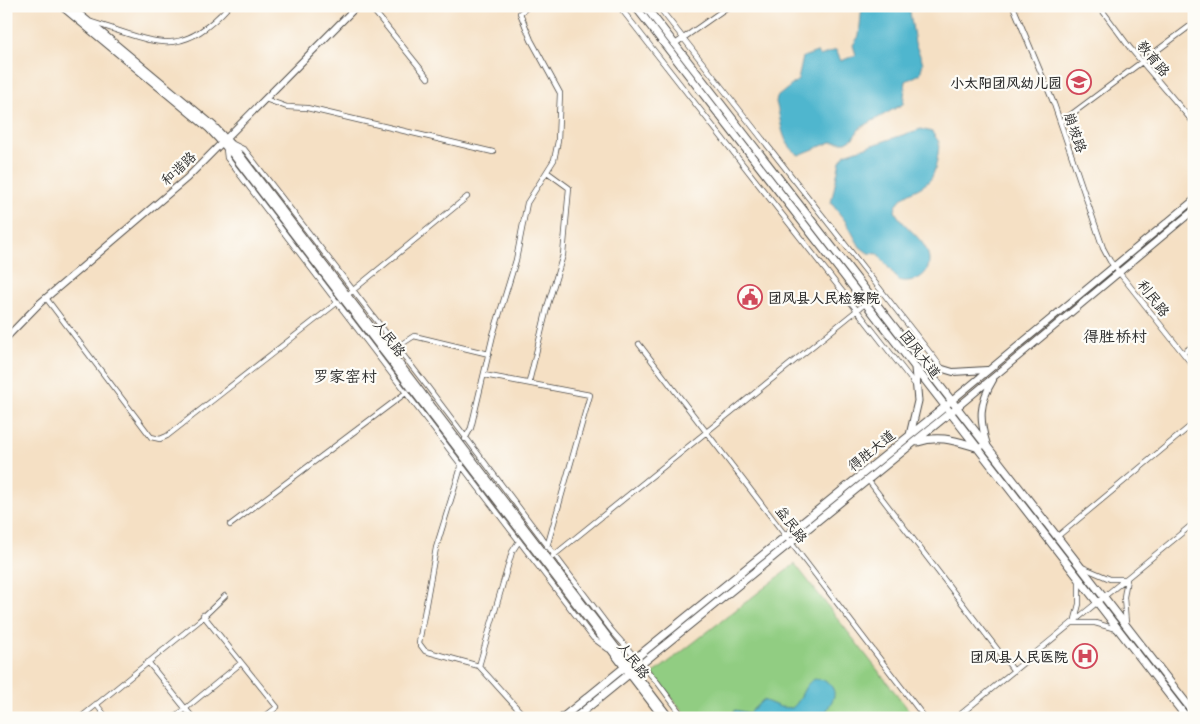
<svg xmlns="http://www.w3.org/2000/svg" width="1200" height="724" font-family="'Playpen Sans','LXGW WenKai TC',sans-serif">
<rect width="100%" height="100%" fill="#fdfcf7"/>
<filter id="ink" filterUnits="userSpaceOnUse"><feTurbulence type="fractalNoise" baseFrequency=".02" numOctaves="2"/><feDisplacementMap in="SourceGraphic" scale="10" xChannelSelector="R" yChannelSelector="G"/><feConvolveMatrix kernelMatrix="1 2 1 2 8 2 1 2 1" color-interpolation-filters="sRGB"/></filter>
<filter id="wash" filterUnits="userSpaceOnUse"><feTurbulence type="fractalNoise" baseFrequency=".0096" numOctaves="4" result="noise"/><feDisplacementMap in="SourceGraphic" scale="20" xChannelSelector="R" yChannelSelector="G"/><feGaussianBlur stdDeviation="1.12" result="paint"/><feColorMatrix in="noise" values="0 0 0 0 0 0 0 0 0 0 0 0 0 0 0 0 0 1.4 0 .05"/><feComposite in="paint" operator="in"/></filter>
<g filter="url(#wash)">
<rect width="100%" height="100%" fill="#f5e0c4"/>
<path fill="#91cd82" stroke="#5e7c56" d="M795,564L915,718H688L653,674Z"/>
<path fill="#50b6ce" stroke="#3e707c" d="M862,6H909L915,43L923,63L920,74L906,81L903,104L860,128L853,138L846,142H831L799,155C780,143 782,122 776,102L777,97L798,80L803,57L817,52L820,56L836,50L841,61L856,55L853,45L859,36Z
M921,129L932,132L939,142C939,151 936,169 932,177C923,192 898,191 895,211C904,230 935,243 928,268C926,273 922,277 917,279C911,281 904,282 898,280L878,254L868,253L860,247L846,222L831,203L840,161L845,154Z
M815,679L825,680C845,696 826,702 825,718L732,717L735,710L749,713L763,700L780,707L792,708C803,700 802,684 815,679Z"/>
</g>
<g filter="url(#ink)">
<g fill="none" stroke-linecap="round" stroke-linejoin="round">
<defs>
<path id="street" d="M370,6L428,78
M619,6L917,387
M658,6L942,368
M1013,6L1054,104L1103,248L1110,261L1194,367
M1099,6L1130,48L1194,123
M91,22C155,41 178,62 229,6
M675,44L729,6
M265,99L287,107L307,108L493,152
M1061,122L1194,23
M233,144L245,150L427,386L612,631L658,683L684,718
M226,149L227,158L593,638L608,649
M346,296L467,197
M46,298L151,437L160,439L167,436L338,302
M639,344L925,718
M397,347L414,336L489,354
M1183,353L1194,345
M484,375L590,395L547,547
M529,382L548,304L563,255L569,188L547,172
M465,439L471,428L493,335L516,260L527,203L554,160L558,141L560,93L531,40L520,13L529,6
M462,464L436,548L419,643L425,651L479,666
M868,480L1014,671
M230,525L407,392
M1058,536L1194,423
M519,541L512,552L479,666L526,718
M553,556L866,303
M1082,567L1110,579H1127L1124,597L1126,624
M1079,580V604L1074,623H1095L1116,629
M203,615L277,707L263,718
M148,662L193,718
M96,704L107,718
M80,718L199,621L225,596
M174,718L241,663
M956,718L1194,523"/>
<path id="secondary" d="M61,6L209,129L233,155L663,718
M70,6L213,125L238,152L670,718
M6,338L40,303L187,178L357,6
M923,363L953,372L987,370
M949,403L1194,200
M954,410L1194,210
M987,445C979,419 979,403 993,380"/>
<path id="primary" d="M635,6L1187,718
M645,6L1194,713
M910,435L918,401L915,368
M918,442C940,434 958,442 980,448
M562,718L946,406
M575,718L951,412"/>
</defs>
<use href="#street" stroke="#494642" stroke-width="6"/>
<use href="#secondary" stroke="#494642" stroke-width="8"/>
<use href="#primary" stroke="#494642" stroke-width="9"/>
<use href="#street" stroke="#fff" stroke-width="4.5"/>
<use href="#secondary" stroke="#fff" stroke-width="6"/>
<use href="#primary" stroke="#fff" stroke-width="7"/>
</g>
</g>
<defs>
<symbol id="school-ring" viewBox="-11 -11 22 22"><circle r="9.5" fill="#fdfcf7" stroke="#d1495b" stroke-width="1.5"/><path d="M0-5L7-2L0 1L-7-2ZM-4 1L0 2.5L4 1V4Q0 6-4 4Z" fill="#d1495b"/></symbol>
<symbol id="civic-ring" viewBox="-11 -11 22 22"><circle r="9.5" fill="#fdfcf7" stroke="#d1495b" stroke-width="1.5"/><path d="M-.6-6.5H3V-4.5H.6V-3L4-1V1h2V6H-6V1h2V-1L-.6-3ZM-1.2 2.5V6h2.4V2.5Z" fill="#d1495b"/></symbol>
<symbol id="hospital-ring" viewBox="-11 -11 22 22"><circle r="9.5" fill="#fdfcf7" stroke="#d1495b" stroke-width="1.5"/><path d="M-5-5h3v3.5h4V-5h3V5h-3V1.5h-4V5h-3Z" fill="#d1495b"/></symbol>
</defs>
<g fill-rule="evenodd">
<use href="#school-ring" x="1065" y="68" width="28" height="28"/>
<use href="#civic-ring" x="736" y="283" width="28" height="28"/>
<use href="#hospital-ring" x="1071" y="642" width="28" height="28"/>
</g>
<g text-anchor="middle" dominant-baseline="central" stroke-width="4.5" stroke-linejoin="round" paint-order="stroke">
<g font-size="14" fill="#2b2b2b" stroke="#fdfcf7">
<text transform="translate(1154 58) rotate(50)">教育路</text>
<text transform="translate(1076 132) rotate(71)">崩坡路</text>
<text transform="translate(178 168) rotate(-43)">和谐路</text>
<text transform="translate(1154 298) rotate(52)">利民路</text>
<text transform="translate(390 338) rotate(52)">人民路</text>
<text transform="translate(921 354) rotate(52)">团风大道</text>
<text transform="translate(871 450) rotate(-39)">得胜大道</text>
<text transform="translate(792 524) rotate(53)">益民路</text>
<text transform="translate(634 660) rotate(52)">人民路</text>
</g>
<g font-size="14" font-weight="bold" fill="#2b2b2b" stroke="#fdfcf7" text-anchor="end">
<text x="1062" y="82">小太阳团风幼儿园</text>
<text x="768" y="297" text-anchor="start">团风县人民检察院</text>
<text x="1068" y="656">团风县人民医院</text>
</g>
<g font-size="16" fill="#2b2b2b" stroke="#fdfcf7">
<text x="1115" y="335">得胜桥村</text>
<text x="345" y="375">罗家窑村</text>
</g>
</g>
<rect width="1200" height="724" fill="none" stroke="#fdfcf7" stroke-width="25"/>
</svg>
